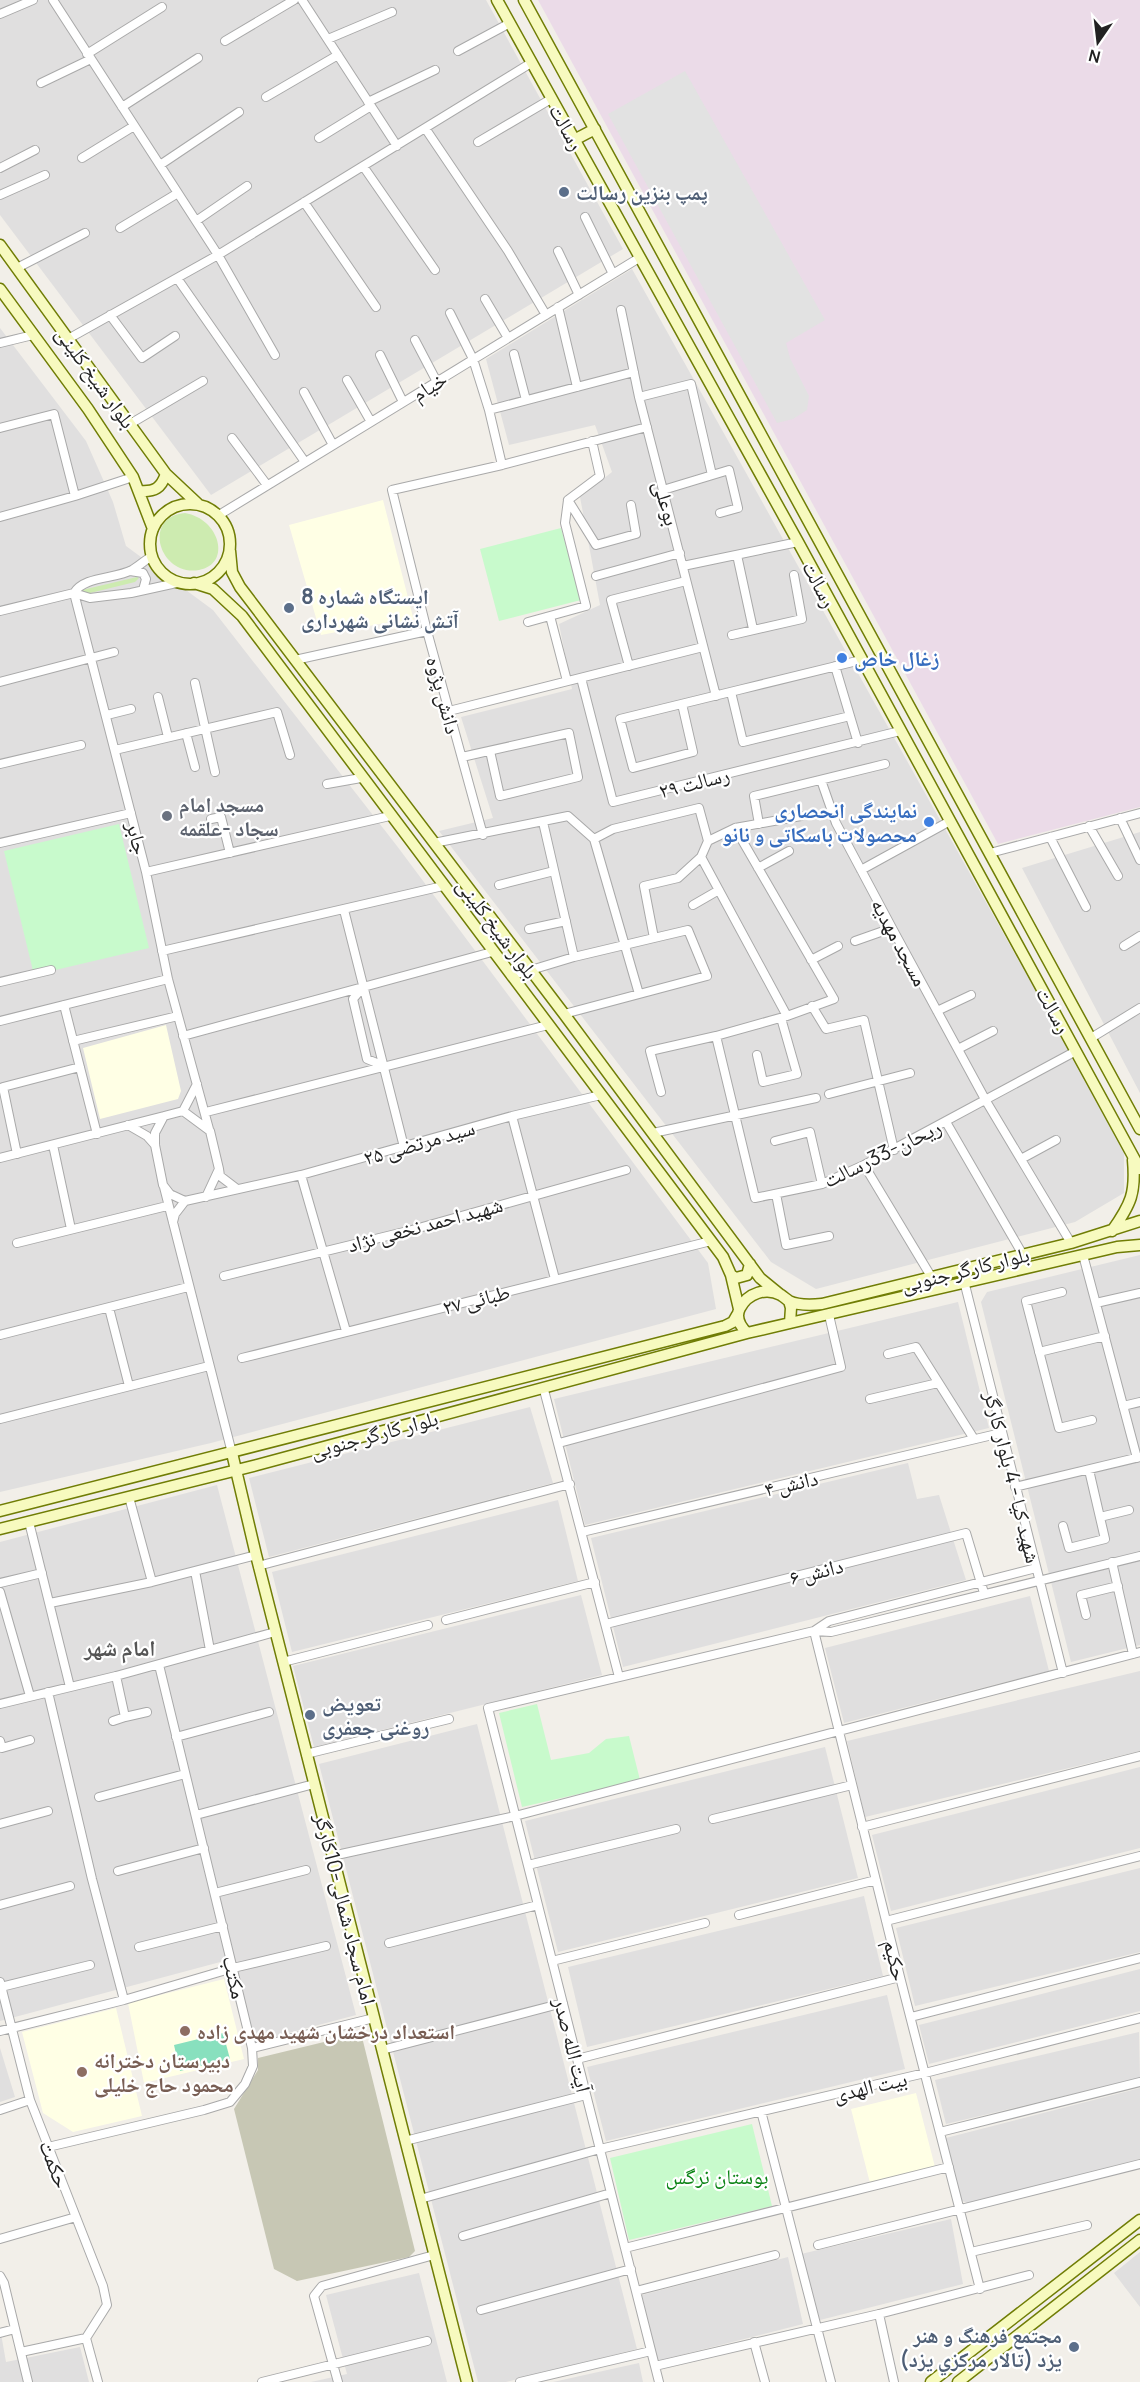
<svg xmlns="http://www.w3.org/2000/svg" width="1140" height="2382" font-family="Manrope,'Noto Naskh Arabic',sans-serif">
<rect width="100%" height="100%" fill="#f2efe9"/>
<path fill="#e0dfdf" d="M0,0H486L623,249L211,495L0,215Z
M632,269L1124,1149V1193L1075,1222L816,1289L771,1262L439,831L493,818L461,717L572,689L559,624L600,605L580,497L612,472L595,425L509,445L486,359Z
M0,328L86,441L113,502L126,546L213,610L397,846L708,1263L716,1309L211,1443L0,1492Z
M1140,832V1093L1022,868Z
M1140,1255V1645L1071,1662L981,1302L987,1292Z
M958,1302L989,1428L585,1525L554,1399Z
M530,1407L553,1483L269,1557L249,1478Z
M908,1463L917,1499L939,1495L966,1580L623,1667L591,1538Z
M217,1485L356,2015L247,2044L224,1961L0,2021V1542Z
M558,1500L578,1581L292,1652L272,1572Z
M581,1595L602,1675L314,1747L293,1666Z
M1030,1596L1049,1671L844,1723L825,1648Z
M1140,1671V1751L865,1817L847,1741Z
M477,1724L637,2349L506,2382H478L319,1764Z
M825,1747L858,1878L558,1952L525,1821Z
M1140,1767V1848L891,1911L872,1835Z
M1140,1868V1952L915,2006L896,1928Z
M864,1896L883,1976L587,2047L568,1967Z
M1140,1969V2011L929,2064L919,2025Z
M887,1995L905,2069L606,2141L587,2067Z
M1139,2032L1140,2078L946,2124L935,2080Z
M0,2048L15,2097L0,2102Z
M1140,2088V2159L968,2203L962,2201L946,2138Z
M951,2219L963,2284L820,2320L801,2254Z
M1140,2252V2307L1114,2273Z
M788,2257L803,2324L657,2361L642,2295Z
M419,2273L447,2382H311L347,2374L326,2295Z
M0,2328L6,2362L80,2347L89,2382H0Z
M639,2363L643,2382H553Z"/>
<path fill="#ebdbe8" d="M538,0H1140V807L998,844Z"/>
<path fill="#ffffe5" d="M383,500L414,621L413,625L393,629L390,622L321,635L289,525Z
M166,1025L181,1091L178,1099L100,1119L83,1048Z
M224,1979L244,2059L144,2083L128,2003Z
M116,2008L142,2116L73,2132L43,2113L22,2032Z
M916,2093L935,2167L870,2183L851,2109Z"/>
<path fill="#c7c7b4" d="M361,2033L415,2251L409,2257L297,2281L274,2269L234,2109L258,2070V2058Z"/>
<path fill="#cdebb0" d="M185,513C220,519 232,564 199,570C160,577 141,517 185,513Z
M137,577L139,578L135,582L82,595L80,593L82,590Z"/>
<path fill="#c8facc" d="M561,528L581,600L499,621L480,549Z
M119,824L149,948L34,975L4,851Z
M537,1704L551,1760L589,1753L606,1739L629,1736L640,1780L522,1807L499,1713Z
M752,2124L772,2206L629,2240L610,2158Z"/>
<path fill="#88e0be" d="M223,2033L230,2059L180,2071L174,2045Z"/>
<path fill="#e2e2e2" d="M685,71L825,320L786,343L790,358L809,396L807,410L793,419L777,423L608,114Z"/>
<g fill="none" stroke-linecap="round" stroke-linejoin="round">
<defs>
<path id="street" d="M53,0L218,255L275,355
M302,0L397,146
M0,14L33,0
M328,39L392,12
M225,41L294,0
M458,51L510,23
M87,54L162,7
M41,83L91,59
M266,97L338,55
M368,102L435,70
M122,107L198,58
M425,128L508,251L546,315
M319,138L371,106
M478,142L551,99
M82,158L134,126
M160,165L239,112
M363,166L435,270
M0,168L35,150
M0,195L45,175
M304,202L376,307
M585,217L613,274
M196,221L247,186
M120,228L178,193
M558,251L579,295
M17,268L85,233
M177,278L305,462
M485,299L508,338
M558,307L577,387
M621,310L639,397L716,696
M450,313L473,359L489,410L502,465
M110,315L142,358L175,336
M68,339L218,255L531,63
M415,340L437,382
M0,343L33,335
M514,354L526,400
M380,355L403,402
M347,380L371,422
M304,392L333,445
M639,397L691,384L712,475
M489,410L634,372
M130,424L203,381
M0,428L54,414L75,496
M232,438L267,485
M592,441L600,476L568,500L596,545L636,534L631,505
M663,490L729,470L738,508L720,513
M219,515L639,258
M0,517L75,496L133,477
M737,555L753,629
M683,566L798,542
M130,571L143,573L146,579L143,590
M596,576L680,553
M74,593L146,872L168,979L209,1129
M74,593L90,598L131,593L181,582
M74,593C84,576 115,579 132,570C139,566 145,560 152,556
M0,611L74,593
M550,616L567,681
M528,622L586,606L565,523L568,500
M732,635L802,619L794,575
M295,660L427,631
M629,666L611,600L686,581
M835,666L858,743
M581,678L613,802L900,731
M0,682L114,652
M195,683L215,772
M731,692L743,742L850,716
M158,697L168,737
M682,704L693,752L633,768L620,719C700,699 781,680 861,660
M449,711L703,647
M107,715L131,709
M186,733L195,767
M115,750L277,712L290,755
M462,757L569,733L578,777L500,796L490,751
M0,764L81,745
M821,780L836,823L892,928L986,1101L1071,1243
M327,784L361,778
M1120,818L1140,860
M211,819L221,817L230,853
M543,822L574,957
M759,824L754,796L885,764
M1089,826L1118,876
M483,835L427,631L392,490L502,465L647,427
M1050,837L1086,907
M594,839L613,829L699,808L708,841
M0,843L131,813
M434,843L568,816L594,839L639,994
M990,853L1140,813
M701,857L787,1016
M758,868L789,851
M861,870L950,821
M146,872L390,816
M499,885L554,871
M693,905L719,890
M344,910L404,1147
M529,929L566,921
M855,941L892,928
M1124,946L1140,936
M162,951L443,886
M811,960L838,946
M511,976L574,957L654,938L644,886L678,878L701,857L708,841L735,828L801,816
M0,982L51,970
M364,986L353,999L367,1059L384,1066
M64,1005L97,1134
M812,1006L826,1029L864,1020L894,1150
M937,1011L971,995
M564,1014L707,976L688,930L654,938
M0,1021L168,979
M183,1036L492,952
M716,1036L787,1016L834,999L735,828
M1091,1038L1140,1008
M73,1041L178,1016
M958,1049L993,1031
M757,1055L763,1082L797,1074L781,1018
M661,1092L650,1051L716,1036L755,1198L822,1184L864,1165L1076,1051
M829,1094L910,1073
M183,1111L197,1084
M206,1112L548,1025
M512,1116L555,1279
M946,1122L1023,1255
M128,1125L147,1136L155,1145
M653,1133L816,1098
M775,1141L810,1132L822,1184
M53,1145L71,1229
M17,1154L3,1087L80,1067
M0,1158L164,1116
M1021,1159L1056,1140
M864,1165L932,1278
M219,1169L220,1176L237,1189
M301,1175L346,1331
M164,1187L232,1453
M776,1194L786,1245L829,1236
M206,1197L219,1169L210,1131L183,1111L164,1116L155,1133V1145L163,1185L170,1194L185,1201L301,1175L512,1116L601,1095
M173,1222L175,1214L185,1201
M17,1243L167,1206
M1083,1255L1137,1458
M224,1276L408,1231L626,1170
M964,1281L1063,1673
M1062,1292L1026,1301L1059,1428L1092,1420
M1096,1303L1140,1293
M109,1308L129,1386
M0,1335L188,1287
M1039,1352L1105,1336
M888,1354L916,1347L974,1439
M242,1358L711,1241
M544,1390L619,1677
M870,1399L938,1383
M1123,1406L1140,1402
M0,1419L209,1366
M559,1443L841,1367L829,1315
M1015,1487L1140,1457
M129,1497L152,1582
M1100,1517L1129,1510
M29,1522L70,1687
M1063,1526L1069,1548L1105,1539L1089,1470
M582,1532L1001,1433
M1112,1562L1133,1654
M258,1566L570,1484
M195,1571L210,1650
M0,1583L42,1573
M0,1592L30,1696
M50,1603L152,1582L256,1555
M1086,1615L1081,1595L1118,1586
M446,1620L595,1582
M606,1624L966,1533L984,1593
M814,1631L900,1977L980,2289
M814,1631L829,1621L1036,1568
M283,1662L428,1625
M48,1692L92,1879L124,2000
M0,1704L116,1676L275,1632
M125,1717L147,1712
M113,1721L125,1717L116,1676
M176,1737L269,1712
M0,1741L2,1748L30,1740
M306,1754L449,1719
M99,1797L185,1774
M196,1815L314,1784
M713,1819L852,1785
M0,1824L48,1811
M862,1827L1140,1756
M332,1856L515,1816L1140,1652
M528,1865L676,1829
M118,1871L204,1848
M215,1893L306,1870
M0,1905L70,1886
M739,1915L876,1880
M886,1921L1140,1856
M389,1943L538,1905
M139,1947L223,1926
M552,1961L705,1923
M0,1982L30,2100L103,2286L107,2305L86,2338
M1,1987L90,1965
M911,2017L1140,1958
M0,2031L124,2000L233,1968L326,1946
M252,2048L374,2018
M382,2050L563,2003
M577,2059L900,1977
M0,2110L30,2100
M761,2111L831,2382
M940,2132L1140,2082
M405,2141L586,2095
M48,2147L204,2110L230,2102L245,2084L253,2066L252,2048L159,1665
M420,2199L600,2149L925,2073L1140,2018
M463,2236L611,2193
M0,2239L76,2217
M818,2245L1140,2164
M625,2248L949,2167
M971,2252L1087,2225
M0,2276L4,2283L28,2382
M636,2291L775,2255
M481,2310L631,2269
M879,2314L894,2382
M0,2333L15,2329
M86,2338L98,2382
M754,2342L765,2382
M21,2352L86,2338
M655,2366L879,2314L1029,2275
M262,2382L427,2341
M338,2382L314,2296L322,2286L434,2255
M520,2382L651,2351
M659,2382L488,1708L814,1631L831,1632L1140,1556"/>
<path id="secondary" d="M497,0L798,542L1140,1169
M524,0L1140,1129
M574,140L595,129
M0,245L166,474L198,504
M0,289L88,409L133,477L153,529
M140,491C155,492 161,488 166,474
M150 544a40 40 0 1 1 80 0a40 40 0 1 1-80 0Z
M230,551L232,572L240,587L564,1014L760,1278L782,1296
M194,583L213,589L242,616L723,1257L731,1275L739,1309
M1112,1231C1131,1204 1136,1193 1133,1160
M731,1275L736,1278L747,1275L750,1264
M789,1301L791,1308L790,1323L747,1333C740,1326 735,1317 740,1308C748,1293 766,1287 781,1295C784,1297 786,1299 789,1301C799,1306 812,1305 822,1304L1071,1243L1140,1221
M790,1323L1117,1247L1140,1245
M232,1453L256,1555L467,2382
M0,1511L725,1326L733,1322L737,1315
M0,1529L257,1465L747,1333
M931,2382L1140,2220
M958,2382L1140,2240"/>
</defs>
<use href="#street" stroke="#a9a9a9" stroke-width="10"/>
<use href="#secondary" stroke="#707d05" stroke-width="13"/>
<use href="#street" stroke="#fff" stroke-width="8"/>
<use href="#secondary" stroke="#f7fabf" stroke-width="10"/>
</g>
<g fill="#5c6f8a" stroke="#fff" stroke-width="2">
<circle cx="564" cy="192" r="6"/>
<circle cx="289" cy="608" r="6"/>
<circle cx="310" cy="1715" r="6"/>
<circle cx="1074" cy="2347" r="6"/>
</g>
<g fill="#3f7fe0" stroke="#fff" stroke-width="2">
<circle cx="842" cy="658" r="6"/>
<circle cx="929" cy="822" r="6"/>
</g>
<circle fill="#6b7280" stroke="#fff" stroke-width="2" cx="167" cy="816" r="6"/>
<g fill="#8d6e63" stroke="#fff" stroke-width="2">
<circle cx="185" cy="2031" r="6"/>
<circle cx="82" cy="2072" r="6"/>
</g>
<g text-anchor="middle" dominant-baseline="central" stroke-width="4.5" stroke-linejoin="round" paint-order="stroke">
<g font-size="21" fill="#222" stroke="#fff">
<text transform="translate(567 127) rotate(61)">رسالت</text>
<text transform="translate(96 377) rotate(54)">بلوار شیخ کلینی</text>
<text transform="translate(429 386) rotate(-32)">خیام</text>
<text transform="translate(667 503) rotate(75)">بوعلی</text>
<text transform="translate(820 584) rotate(62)">رسالت</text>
<text transform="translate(444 695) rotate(75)">دانش پژوه</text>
<text transform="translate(694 782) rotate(-14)">رسالت ۲۹</text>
<text transform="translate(138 838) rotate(76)">جابر</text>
<text transform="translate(498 928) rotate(53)">بلوار شیخ کلینی</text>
<text transform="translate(900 942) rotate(62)">مسجد مهدیه</text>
<text transform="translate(1054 1010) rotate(61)">رسالت</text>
<text transform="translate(419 1142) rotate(-16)">۲۵ سید مرتضی</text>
<text transform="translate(882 1153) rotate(-26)">ریحان-33رسالت</text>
<text transform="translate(425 1224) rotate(-15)">شهید احمد نخعی نژاد</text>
<text transform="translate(965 1269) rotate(-14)">بلوار کارگر جنوبی</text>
<text transform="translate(476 1299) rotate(-14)">طبائی ۲۷</text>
<text transform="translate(374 1434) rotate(-15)">بلوار کارگر جنوبی</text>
<text transform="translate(1013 1477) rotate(76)">شهید کیا - 4 بلوار کارگر</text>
<text transform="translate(791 1483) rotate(-13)">دانش ۴</text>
<text transform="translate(816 1571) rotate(-14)">دانش ۶</text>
<text transform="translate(346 1909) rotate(76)">امام سجاد شمالی-10کارگر</text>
<text transform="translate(896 1960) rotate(76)">حکیم</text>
<text transform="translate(235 1977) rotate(77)">مکتب</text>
<text transform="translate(573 2045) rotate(76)">آیت الله صدر</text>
<text transform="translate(870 2086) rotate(-13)">بیت الهدی</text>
<text transform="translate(55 2164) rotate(69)">حکمت</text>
</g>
<g font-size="21" font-weight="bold" fill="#4e5e75" stroke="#fff" text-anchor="start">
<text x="576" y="192">پمپ بنزین رسالت</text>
<text x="301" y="596">ایستگاه شماره 8<tspan x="301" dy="24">آتش نشانی شهرداری</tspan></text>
<text x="322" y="1703">تعویض<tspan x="322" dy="24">روغنی جعفری</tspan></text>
<text x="1062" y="2335" text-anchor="end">مجتمع فرهنگ و هنر<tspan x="1062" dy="24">یزد (تالار مركزي یزد)</tspan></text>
</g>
<g font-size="21" font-weight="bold" fill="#366cbe" stroke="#fff" text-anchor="start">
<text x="854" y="658">زغال خاص</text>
<text x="917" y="810" text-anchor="end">نمایندگی انحصاری<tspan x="917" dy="24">محصولات باسکاتی و نانو</tspan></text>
</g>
<g font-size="21" font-weight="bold" fill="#5b616d" stroke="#fff" text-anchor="start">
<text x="179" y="804">مسجد امام<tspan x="179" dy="24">سجاد -علقمه</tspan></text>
</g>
<g font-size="21" font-weight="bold" fill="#785e54" stroke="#fff" text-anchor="start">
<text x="197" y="2031">استعداد درخشان شهید مهدی زاده</text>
<text x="94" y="2060">دبيرستان دخترانه<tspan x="94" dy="24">محمود حاج خلیلی</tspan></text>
</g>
<g font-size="21" fill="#0c8416" stroke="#fff">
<text x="717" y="2176">بوستان نرگس</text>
</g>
<g font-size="22" font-weight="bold" fill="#555" stroke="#fff">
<text x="120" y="1648">امام شهر</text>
</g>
</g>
<g transform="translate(1098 42) rotate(194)" stroke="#ffffff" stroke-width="4.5" paint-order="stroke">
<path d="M0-4.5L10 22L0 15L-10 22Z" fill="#222222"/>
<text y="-9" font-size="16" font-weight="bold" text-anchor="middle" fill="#222222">N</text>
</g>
</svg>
